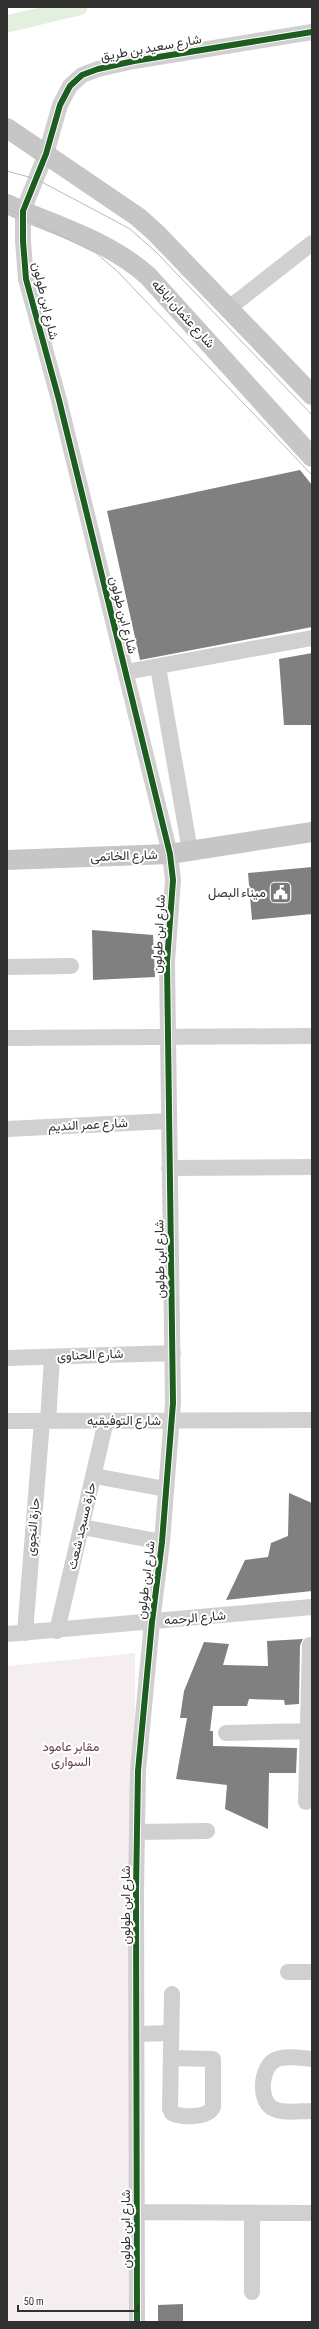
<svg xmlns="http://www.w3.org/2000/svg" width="319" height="2329" font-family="'Sofia Sans Condensed',Vazirmatn,sans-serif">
<rect width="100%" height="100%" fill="#fff"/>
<path fill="#f5eef0" d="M135,1653L132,2322H7V1666Z"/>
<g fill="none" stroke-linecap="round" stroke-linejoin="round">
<path stroke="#e2f0de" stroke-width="17" d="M7,24L79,7"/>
</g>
<path fill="#808080" d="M300,470L312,485V627L140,660L107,511Z
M312,653V725H284L279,659Z
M312,867V914L252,920L248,873Z
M92,930L153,935L155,977L93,980Z
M289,1493L312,1503V1591L226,1600L245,1560L268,1557L271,1543L288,1536Z
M303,1639L300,1645L299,1704L285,1705L284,1700L249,1699L247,1706H213L210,1731H213V1746L297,1748L296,1773H269L268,1829L225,1809L227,1785L176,1779L187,1718H180L184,1691L204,1642L229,1644L223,1665L268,1666L267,1641Z
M183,2304V2322H158V2305Z"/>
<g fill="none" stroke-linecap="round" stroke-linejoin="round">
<path stroke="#d0d0d0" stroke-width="16" d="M229,308L312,243
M158,667L190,851
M126,672L312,638
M7,967L71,966
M7,1038L312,1036
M7,1129L169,1121
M169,1168L312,1167
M7,1358L173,1353
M7,1421L312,1420
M48,1421L52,1357
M94,1476L166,1489
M82,1527L162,1542
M57,1631L106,1421
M25,1633L42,1421
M7,1634L312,1607
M226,1733L312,1731
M306,1802L310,1645
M137,1832L207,1831
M288,1972H312
M136,2034L171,2033
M171,2058L213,2059V2107C208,2118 182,2118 172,2113L170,2109L172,1994
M312,2059C301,2058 285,2055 275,2060C261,2067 258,2099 272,2108C282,2114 301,2111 312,2111
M137,2212L312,2213
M252,2213V2292
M137,2322L136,1891L138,1771L152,1622L162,1542L173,1403L167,962L173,880L170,854L59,400L26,279L23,241V211L46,154L60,105L70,86L82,75L98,69L134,61L312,32"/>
<path stroke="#c6c6c6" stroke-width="20" d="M7,128L138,217L156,233L312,395
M7,204C55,226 108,240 148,276L312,457
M7,860L170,854L312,832"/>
<path stroke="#bababa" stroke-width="1" d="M7,171L36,179L106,216L130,229L156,252L312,415
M7,209L96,253L117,271L312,475"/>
<defs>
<path id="cycleway" d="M137,2322L136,1891L138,1771L152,1622L162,1542L173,1403L167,962L173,880L170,854L59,400L26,279L23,241V211L46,154L60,105L70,86L82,75L98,69L134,61L312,32"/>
</defs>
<use href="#cycleway" stroke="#fff" stroke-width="8"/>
<use href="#cycleway" stroke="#1b5e20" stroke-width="6"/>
</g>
<defs>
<symbol id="civic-square" viewBox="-11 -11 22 22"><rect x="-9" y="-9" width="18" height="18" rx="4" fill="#797979" stroke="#fff"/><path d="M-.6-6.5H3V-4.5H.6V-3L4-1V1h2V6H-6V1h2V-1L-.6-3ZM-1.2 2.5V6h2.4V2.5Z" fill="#fff"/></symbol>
</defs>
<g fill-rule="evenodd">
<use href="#civic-square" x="268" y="880" width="25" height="25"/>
</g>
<g text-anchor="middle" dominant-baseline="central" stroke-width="4" stroke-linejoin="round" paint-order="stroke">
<g font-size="13" fill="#313131" stroke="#fff">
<text transform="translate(151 48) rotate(-10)">شارع سعيد بن طريق</text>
<text transform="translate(45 301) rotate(77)">شارع ابن طولون</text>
<text transform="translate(183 314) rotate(48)">شارع عثمان اباظه</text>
<text transform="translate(123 615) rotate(76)">شارع ابن طولون</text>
<text transform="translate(124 856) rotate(-2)">شارع الخاتمى</text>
<text transform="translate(159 934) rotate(-87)">شارع ابن طولون</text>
<text transform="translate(88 1125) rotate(-3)">شارع عمر النديم</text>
<text transform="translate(160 1259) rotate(-91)">شارع ابن طولون</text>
<text transform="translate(90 1355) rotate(-2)">شارع الحناوى</text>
<text x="124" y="1421">شارع التوفيقيه</text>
<text transform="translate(82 1526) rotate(-77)">حارة مسجد شعث</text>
<text transform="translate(33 1527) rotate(-85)">حارة النجوى</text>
<text transform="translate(146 1580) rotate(-83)">شارع ابن طولون</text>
<text transform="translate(195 1618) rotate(-5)">شارع الرحمه</text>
<text transform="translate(126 1905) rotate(-90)">شارع ابن طولون</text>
<text transform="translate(126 2229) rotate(-90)">شارع ابن طولون</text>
</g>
<g font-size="13" fill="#313131" stroke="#fff" text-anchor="end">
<text x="266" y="893">ميناء البصل</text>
</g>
<g font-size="13" fill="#684346" stroke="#fff">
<text x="71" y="1747">مقابر عامود<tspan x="71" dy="15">السوارى</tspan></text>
</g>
</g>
<rect width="319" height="2329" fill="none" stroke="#313131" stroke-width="16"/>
<path d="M18 2305v6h120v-6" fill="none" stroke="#313131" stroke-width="2"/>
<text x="24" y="2305" font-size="12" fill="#313131" stroke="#ffffff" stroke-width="3" paint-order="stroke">50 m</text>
</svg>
